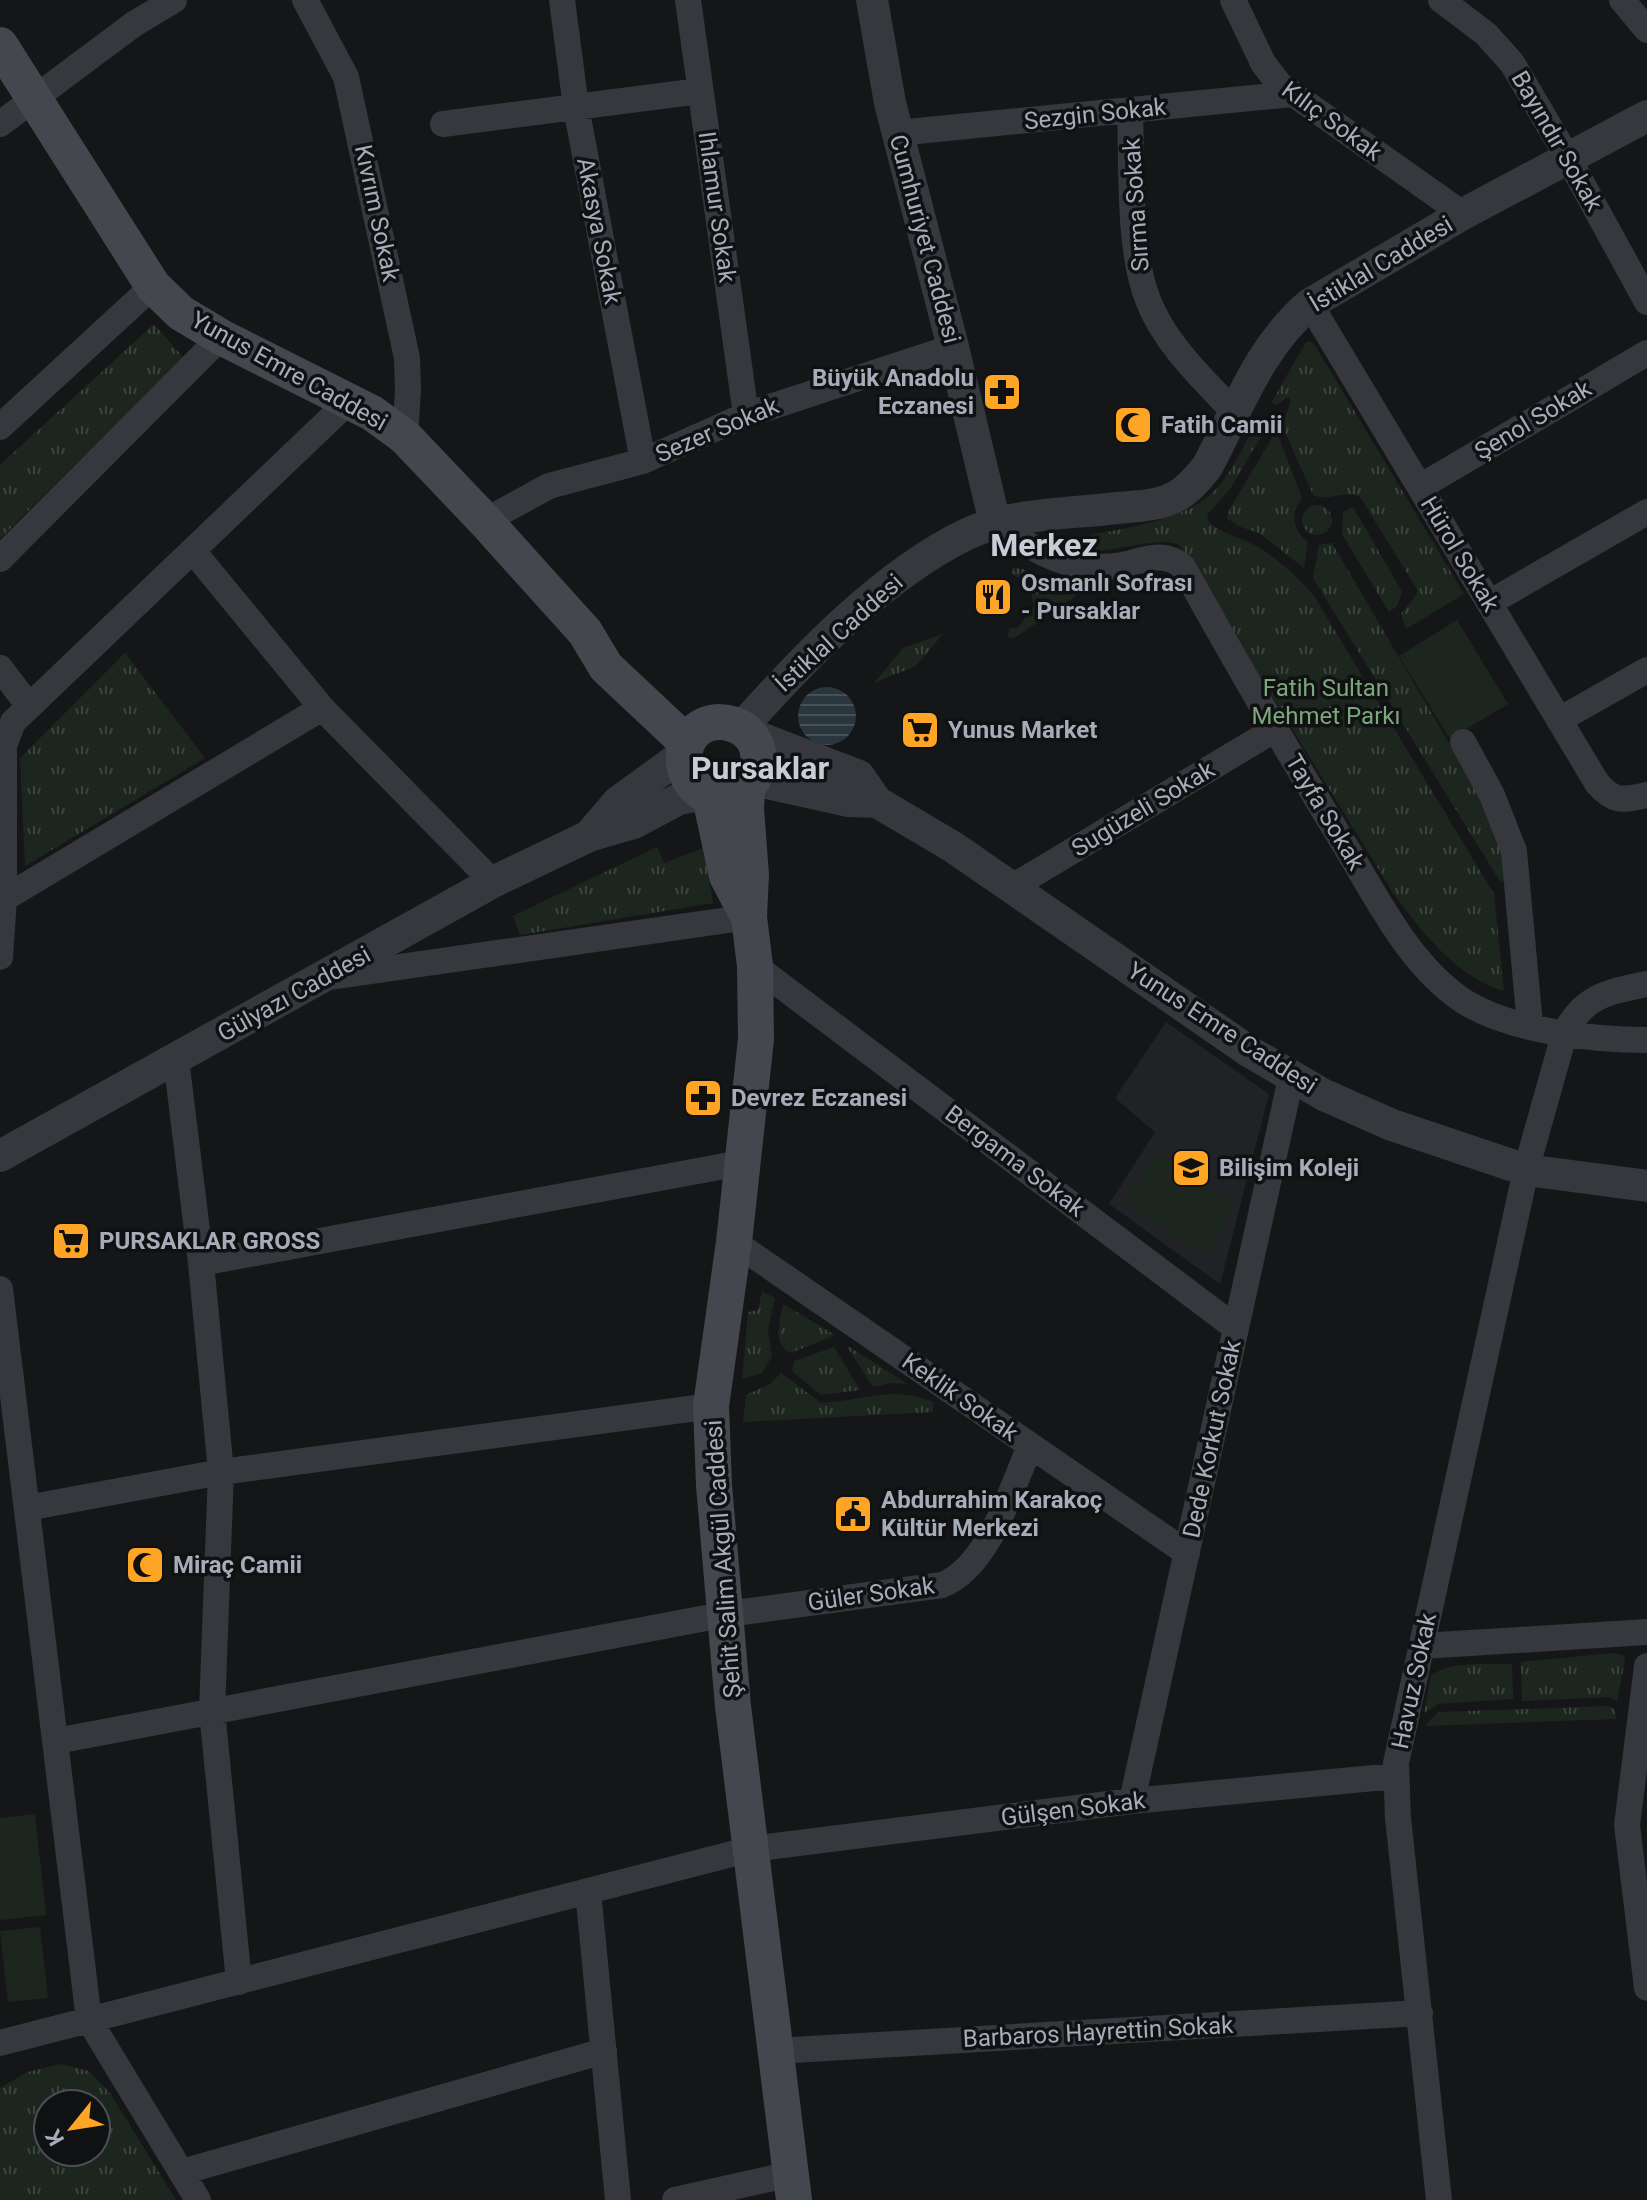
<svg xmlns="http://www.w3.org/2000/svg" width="1647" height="2200" font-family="Roboto,sans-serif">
<defs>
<pattern id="grass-tufts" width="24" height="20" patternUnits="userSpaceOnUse" patternTransform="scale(2)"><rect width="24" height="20" fill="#1d261e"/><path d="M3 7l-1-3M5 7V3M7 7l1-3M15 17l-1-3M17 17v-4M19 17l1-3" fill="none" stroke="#3b433d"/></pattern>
<pattern id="water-rules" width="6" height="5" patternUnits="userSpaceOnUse" patternTransform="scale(2)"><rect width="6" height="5" fill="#2a363d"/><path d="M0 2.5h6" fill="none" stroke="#465057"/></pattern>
</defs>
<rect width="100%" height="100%" fill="#151618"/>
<path fill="#212225" d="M1166,1022L1269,1094L1220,1284L1109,1204L1155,1132L1115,1098Z"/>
<path fill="url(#grass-tufts)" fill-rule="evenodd" d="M154,324L183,357L0,539V465Z
M1306,342H1312L1316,347L1464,594L1406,629L1401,614L1417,594V589L1360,497C1344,489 1329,502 1313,495L1282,425L1291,400L1287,397L1277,405L1271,403Z
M1260,417L1268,425L1230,489L1207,515L1208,521C1221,534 1239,537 1254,545C1276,557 1298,577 1314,596L1494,894L1504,991C1457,978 1419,929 1392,891L1179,545C1152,532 1084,568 1063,540C1108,530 1176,525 1210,495C1230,478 1246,440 1260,417Z
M1274,435H1278L1302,498C1290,514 1292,529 1308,542L1304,568L1259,533L1238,526L1227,518L1229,510Z
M1302 520a15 15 0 1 1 30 0a15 15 0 1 1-30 0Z
M1353,507L1402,592L1397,606L1389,612L1342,534L1343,512Z
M1332,543L1483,801L1504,851L1505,876L1501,883L1313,578L1319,545Z
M1013,568L1023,569L1045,583L1080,593L1014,638L1007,637L1010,628H1018L1034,606L1029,584L1012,574Z
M943,634L916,666L874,683L903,648Z
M125,653L205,758L25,866L20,758Z
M657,847L664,863L704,848L713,903L520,935L513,916Z
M762,1291L775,1298L768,1330L772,1356L762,1373L742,1379L748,1312L758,1310Z
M783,1304L835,1335L791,1353C772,1345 780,1322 783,1304Z
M846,1345L908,1384L891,1383L873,1387Z
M834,1347L860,1390L821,1395L792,1371L794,1361Z
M781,1373L821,1403C861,1401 893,1385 933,1402V1412L743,1422L746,1395L770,1384Z
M1613,1653L1623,1655L1625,1661L1617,1701L1609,1697L1522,1701L1521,1662Z
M1512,1664L1513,1699L1438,1704L1424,1713L1431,1676C1450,1660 1488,1665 1512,1664Z
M1608,1706L1615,1710L1616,1719L1425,1726L1438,1712Z
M61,2064L89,2071L110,2093L176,2200H0V2088L27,2072ZM48,2104H96V2152H48Z"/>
<path fill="#1d261e" d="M1457,620L1508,704L1450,739L1399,656Z
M1158,1152L1237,1206L1204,1256L1124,1201Z
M35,1814L46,1915L0,1920V1818Z
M40,1927L48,1998L8,2002L0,1931Z"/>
<path fill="url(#water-rules)" d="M798 716a29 29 0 1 1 58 0a29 29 0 1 1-58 0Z"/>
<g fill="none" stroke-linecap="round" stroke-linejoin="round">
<path stroke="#36383d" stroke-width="26" d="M305,0L346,77L407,358L408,390L405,437
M562,0L576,107L643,461
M688,0L746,415
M1233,0L1263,63L1279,84L1463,214
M1441,0L1486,34L1512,63L1568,158L1647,302
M1622,0L1647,30
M1130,110C1132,166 1128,250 1148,300C1165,344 1202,378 1234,412
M0,124L134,24L174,0
M443,124L700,91
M897,133L1292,94
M1310,304L1597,783C1614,803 1623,800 1647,795
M0,427L153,286
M1420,487L1647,353
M485,521L549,486L643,461L746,415L953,347
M995,523C1024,542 1051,563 1086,566C1098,567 1111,567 1123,565C1145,560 1164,550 1183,567C1234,659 1287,750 1341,839C1376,895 1408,965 1465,1002C1512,1031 1593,1040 1647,1040
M193,551L322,708L493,882
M0,559L221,337
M1489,603L1647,512
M0,668L29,706
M1559,720L1647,670
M1463,742L1492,795L1514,851L1530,1025
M1012,887L1274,730
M0,901L322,708
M0,957L4,899V746L13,722L349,401
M755,966L1236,1328
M330,977L749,917
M176,1059L201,1263L221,1472L212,1711L239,1982
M734,1242L1187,1553
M201,1263L741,1163
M0,1289L89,2020L198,2200
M27,1508L221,1472L711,1406
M1422,1646L1647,1632
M1647,1666L1627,1825L1647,1988
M56,1741L727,1614L942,1585C988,1567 1011,1490 1030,1446
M1132,1801L1291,1078
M588,1891L618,2200
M0,2043L751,1849L1132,1801L1395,1776
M776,2051L1420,2013
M182,2172L604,2051
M675,2200L791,2174
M1439,2200L1398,1818L1396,1763L1526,1170L1564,1035C1582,996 1608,992 1647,984"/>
<path stroke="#36383d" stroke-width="32" d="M872,0L890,103L953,347L995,523
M741,728C804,658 882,575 967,534C1011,513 1069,514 1117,508C1137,506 1159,506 1177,496C1189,489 1198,478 1207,467C1238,409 1259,347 1310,304L1463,214L1647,116
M747,733L859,776L877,802L953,847L1250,1052L1324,1095L1392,1125L1526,1170L1647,1186
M754,780L848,801L877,802
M589,836L618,802L684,754
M0,1156L493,882L589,836L634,823L679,799L703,794"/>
<path stroke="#44474d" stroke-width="36" d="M0,45L153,286L181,313L221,337L372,413L405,437L485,521L585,632L606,667L687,743
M747,788L746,809L751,875L749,917L755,966L756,1039L734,1242L711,1406L714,1485L733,1706L794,2200
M710,797C760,807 778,738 732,724C685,710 663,775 710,797L727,876L747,914"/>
</g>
<defs>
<symbol id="pharmacy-square" viewBox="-11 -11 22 22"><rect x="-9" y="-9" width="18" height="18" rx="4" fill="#ffa526" stroke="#101113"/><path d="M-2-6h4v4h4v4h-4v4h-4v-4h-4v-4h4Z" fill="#111"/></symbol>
<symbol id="mosque-square" viewBox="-11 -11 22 22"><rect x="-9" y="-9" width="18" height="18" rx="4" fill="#ffa526" stroke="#101113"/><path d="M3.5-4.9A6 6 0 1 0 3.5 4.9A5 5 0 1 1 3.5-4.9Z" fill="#111"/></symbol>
<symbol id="restaurant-square" viewBox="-11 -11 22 22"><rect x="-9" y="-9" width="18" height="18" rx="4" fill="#ffa526" stroke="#101113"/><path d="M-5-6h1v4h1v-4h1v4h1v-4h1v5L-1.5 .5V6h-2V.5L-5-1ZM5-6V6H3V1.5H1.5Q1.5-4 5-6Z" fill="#111"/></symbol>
<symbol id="supermarket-square" viewBox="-11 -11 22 22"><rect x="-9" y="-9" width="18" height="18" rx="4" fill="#ffa526" stroke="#101113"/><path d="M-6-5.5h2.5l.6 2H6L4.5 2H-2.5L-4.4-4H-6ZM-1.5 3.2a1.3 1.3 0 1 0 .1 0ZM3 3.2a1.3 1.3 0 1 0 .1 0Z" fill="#111"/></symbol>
<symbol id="school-square" viewBox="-11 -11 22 22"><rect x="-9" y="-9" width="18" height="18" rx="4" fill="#ffa526" stroke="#101113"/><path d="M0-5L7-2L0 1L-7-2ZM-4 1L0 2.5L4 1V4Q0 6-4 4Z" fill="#111"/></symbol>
<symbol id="civic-square" viewBox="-11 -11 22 22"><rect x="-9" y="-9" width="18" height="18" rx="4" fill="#ffa526" stroke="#101113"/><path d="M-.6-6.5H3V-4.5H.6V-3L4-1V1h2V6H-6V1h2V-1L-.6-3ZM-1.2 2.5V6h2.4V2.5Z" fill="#111"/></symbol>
</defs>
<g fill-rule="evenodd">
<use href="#pharmacy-square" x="980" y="370" width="44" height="44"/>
<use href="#mosque-square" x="1111" y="403" width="44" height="44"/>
<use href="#restaurant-square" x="971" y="575" width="44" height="44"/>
<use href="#supermarket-square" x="898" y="708" width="44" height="44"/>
<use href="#pharmacy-square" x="681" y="1076" width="44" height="44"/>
<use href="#school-square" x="1169" y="1146" width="44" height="44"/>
<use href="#supermarket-square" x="49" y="1219" width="44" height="44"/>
<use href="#civic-square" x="831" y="1492" width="44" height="44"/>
<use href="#mosque-square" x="123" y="1543" width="44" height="44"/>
</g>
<g text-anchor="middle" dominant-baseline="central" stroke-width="7" stroke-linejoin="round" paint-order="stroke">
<g font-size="24" fill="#a6adb9" stroke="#101113">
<text transform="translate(1095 114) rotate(-6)">Sezgin Sokak</text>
<text transform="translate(1332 121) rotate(36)">Kılıç Sokak</text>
<text transform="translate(1557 141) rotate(60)">Bayındır Sokak</text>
<text transform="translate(1136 205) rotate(-94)">Sırma Sokak</text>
<text transform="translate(717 207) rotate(82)">Ihlamur Sokak</text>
<text transform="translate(377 213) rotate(78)">Kıvrım Sokak</text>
<text transform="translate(599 231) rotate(79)">Akasya Sokak</text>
<text transform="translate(925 239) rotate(75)">Cumhuriyet Caddesi</text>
<text transform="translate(1381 264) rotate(-31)">İstiklal Caddesi</text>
<text transform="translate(289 371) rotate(29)">Yunus Emre Caddesi</text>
<text transform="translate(1533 420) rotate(-31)">Şenol Sokak</text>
<text transform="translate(717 430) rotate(-23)">Sezer Sokak</text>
<text transform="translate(1460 554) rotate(59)">Hürol Sokak</text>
<text transform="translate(839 633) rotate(-42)">İstiklal Caddesi</text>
<text transform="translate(1143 809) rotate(-31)">Sugüzeli Sokak</text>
<text transform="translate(1325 812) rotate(59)">Tayfa Sokak</text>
<text transform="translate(294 994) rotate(-29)">Gülyazı Caddesi</text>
<text transform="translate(1222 1028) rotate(33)">Yunus Emre Caddesi</text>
<text transform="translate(1015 1161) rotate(37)">Bergama Sokak</text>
<text transform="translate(960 1397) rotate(35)">Keklik Sokak</text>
<text transform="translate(1212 1439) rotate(-78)">Dede Korkut Sokak</text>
<text transform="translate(723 1559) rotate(-94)">Şehit Salim Akgül Caddesi</text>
<text transform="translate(871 1594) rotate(-8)">Güler Sokak</text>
<text transform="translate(1414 1681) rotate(-78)">Havuz Sokak</text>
<text transform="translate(1073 1809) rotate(-7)">Gülşen Sokak</text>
<text transform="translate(1098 2032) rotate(-3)">Barbaros Hayrettin Sokak</text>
</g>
<g font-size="24" font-weight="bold" fill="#a6adb9" stroke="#101113" text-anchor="start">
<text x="974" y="378" text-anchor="end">Büyük Anadolu<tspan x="974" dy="28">Eczanesi</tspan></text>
<text x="1161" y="425">Fatih Camii</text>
<text x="1021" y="583">Osmanlı Sofrası<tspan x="1021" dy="28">- Pursaklar</tspan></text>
<text x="948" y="730">Yunus Market</text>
<text x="731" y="1098">Devrez Eczanesi</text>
<text x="1219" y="1168">Bilişim Koleji</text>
<text x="99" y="1241">PURSAKLAR GROSS</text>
<text x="881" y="1500">Abdurrahim Karakoç<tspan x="881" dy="28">Kültür Merkezi</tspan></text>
<text x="173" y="1565">Miraç Camii</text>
</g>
<g font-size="24" fill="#7ca67b" stroke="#101113">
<text x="1326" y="688">Fatih Sultan<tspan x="1326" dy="28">Mehmet Parkı</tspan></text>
</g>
<g font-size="32" font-weight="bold" fill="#c7ccd5" stroke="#101113">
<text x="1044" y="545">Merkez</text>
<text x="760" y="768">Pursaklar</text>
</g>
</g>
<g transform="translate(72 2128) rotate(240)"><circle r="38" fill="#101113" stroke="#4c4f55" stroke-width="2"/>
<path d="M0-6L14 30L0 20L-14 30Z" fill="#ffa526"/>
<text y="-12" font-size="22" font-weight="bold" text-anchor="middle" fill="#a6adb9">K</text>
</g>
</svg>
